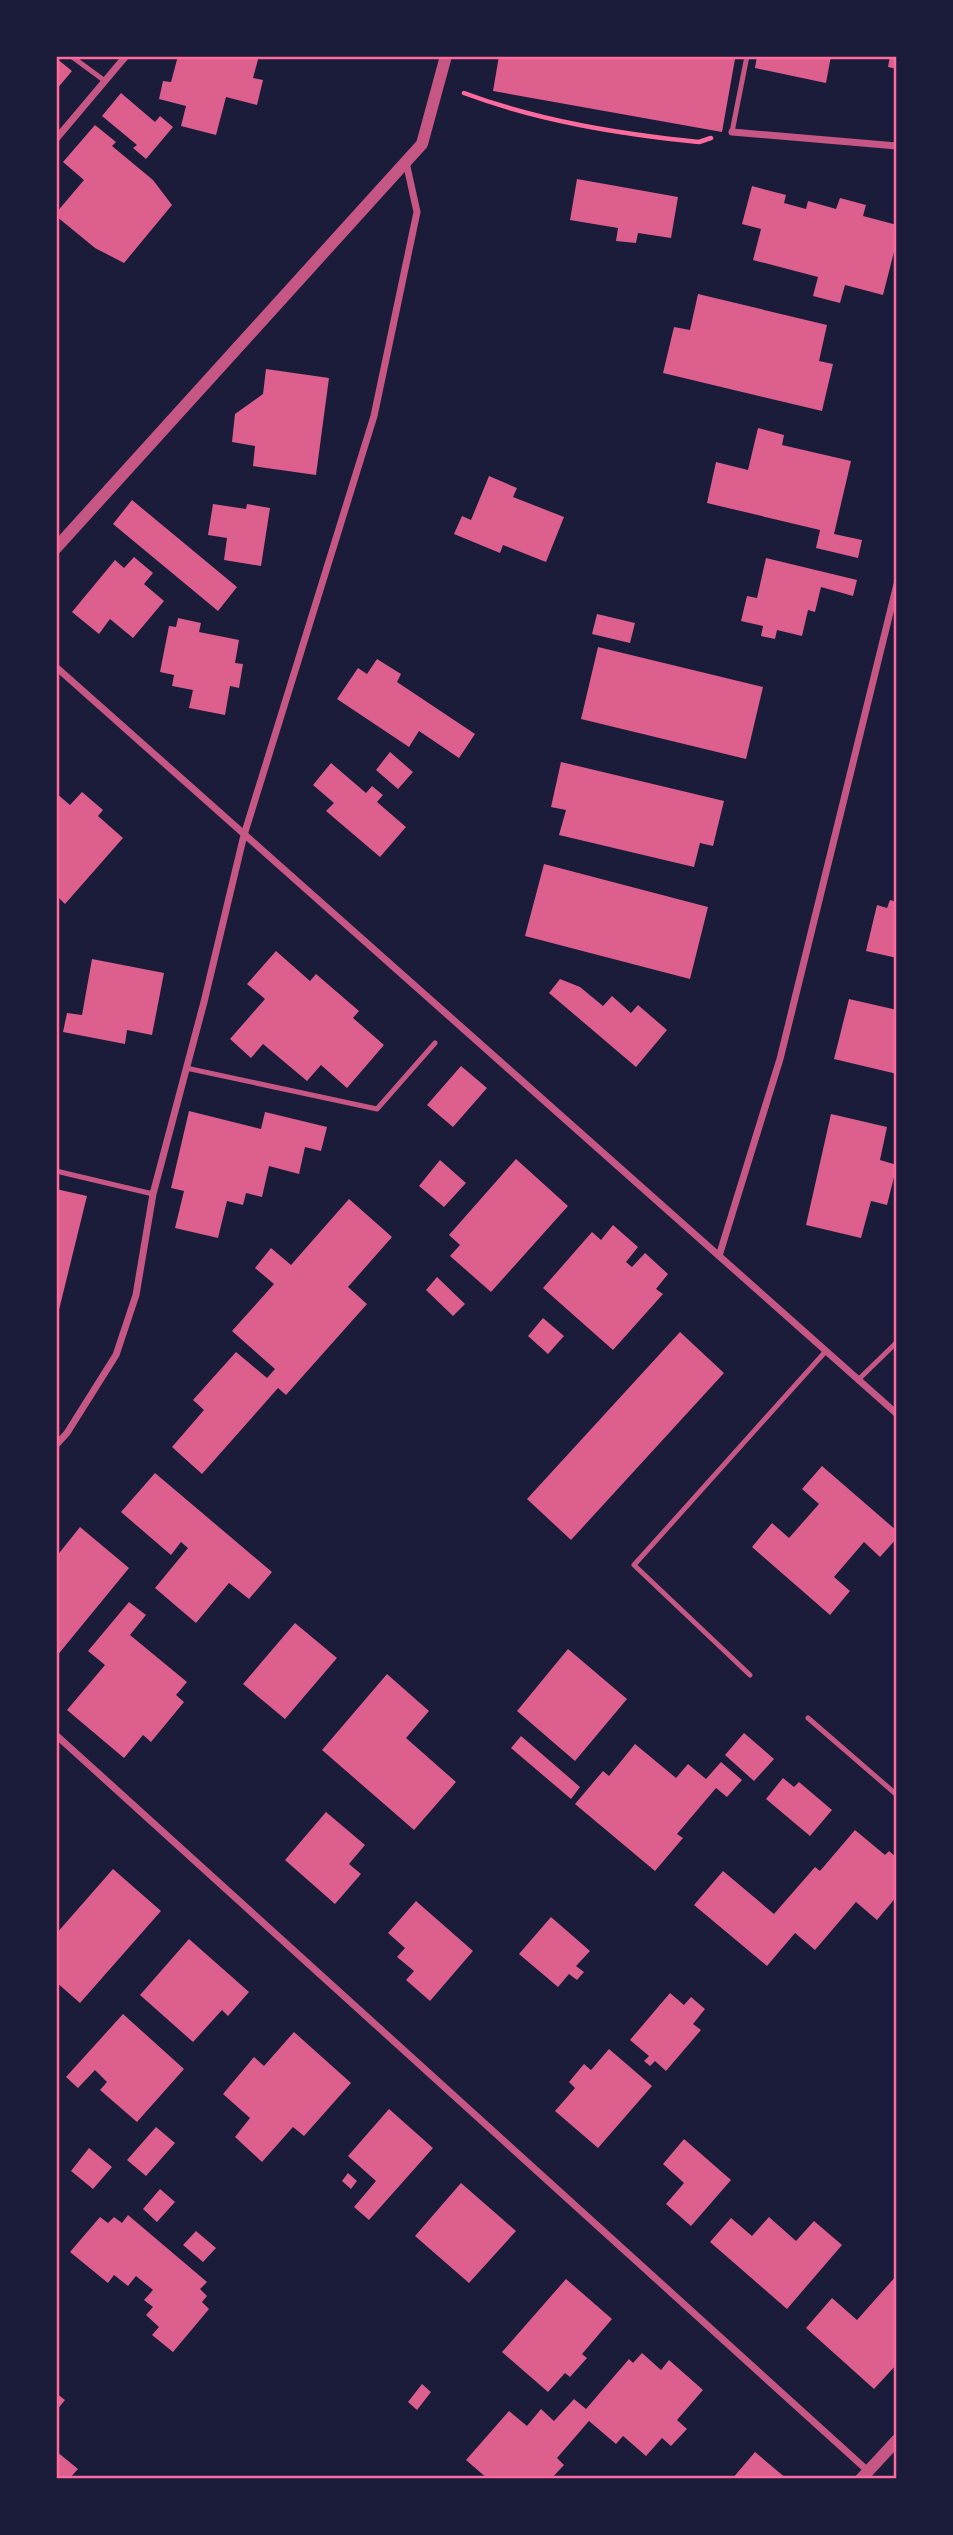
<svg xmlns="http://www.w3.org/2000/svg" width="953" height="2535" font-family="'DejaVu Sans',sans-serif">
<rect width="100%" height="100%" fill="#1b1b3a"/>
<path fill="#dd5f8e" d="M178,56H259L253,78L263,80L257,105L226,97L216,135L181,126L186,106L159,99L163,81L171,82Z
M499,56H720L735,59L722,132L493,91Z
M757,56H831L826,83L755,68Z
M890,56H897V69L888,67Z
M56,58L72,71L56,90Z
M121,93L155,122L160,116L173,127L146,159L133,148L137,145L102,116Z
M95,125L116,142L112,146L153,180L172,205L124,263L95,248L56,216V213L84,180L63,162Z
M577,179L678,197L671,238L638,233L636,243L616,241L618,228L570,220Z
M752,186L786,195L784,203L806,209L808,201L836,209L840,198L866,205L863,216L897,225V249L895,248L883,295L845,285L840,303L813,296L818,277L753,260L761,229L742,224Z
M698,294L827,325L819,361L833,364L822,411L663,373L674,327L690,330Z
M266,369L329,378L316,475L253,466L255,446L232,442L235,414L263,394Z
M758,428L784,435L782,445L851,461L834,534L862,540L858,558L816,548L820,530L707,503L716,462L748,470Z
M489,476L517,488L513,497L564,517L546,562L503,545L500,553L454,534L462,516L471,520Z
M132,500L237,587L218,611L113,524Z
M213,504L246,509L247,504L270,508L261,566L224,560L227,538L208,535Z
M134,557L153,573L144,584L164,601L133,638L110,619L99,634L72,612L115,560L124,568Z
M766,558L857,580L853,596L821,587L815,612L808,610L802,636L777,630L775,639L761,636L763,626L741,621L747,596L757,598Z
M597,614L635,623L630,643L592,634Z
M178,618L201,623L199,632L239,640L235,663L243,664L239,688L230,686L225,715L189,708L193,690L172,686L174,675L160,672L169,626L176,627Z
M598,647L763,687L746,759L581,719Z
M377,659L401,674L397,682L475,734L459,758L419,731L409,747L337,699L358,668L367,674Z
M390,752L413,772L398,789L376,770Z
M561,762L724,801L713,846L700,843L694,867L559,835L566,810L551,807Z
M331,763L366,793L372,786L383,795L377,802L406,827L380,857L326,811L334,803L313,785Z
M82,792L103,810L98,816L123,838L65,904L56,895V793L70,805Z
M544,864L708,907L690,979L525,936Z
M890,900L897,902V958L866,951L877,905L887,908Z
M276,951L310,981L316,974L359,1011L353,1018L384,1045L347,1088L321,1065L307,1081L263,1044L251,1058L230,1039L265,999L247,984Z
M92,959L164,973L152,1035L127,1030L125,1044L63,1032L67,1013L82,1015Z
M560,979L580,987L603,1006L612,996L631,1013L638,1005L667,1030L636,1067L549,993Z
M849,999L897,1010V1074L834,1059Z
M461,1066L487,1088L453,1127L427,1105Z
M189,1111L261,1129L265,1112L327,1127L321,1151L305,1147L299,1174L269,1166L262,1197L246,1193L243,1205L227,1201L218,1238L175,1228L184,1191L171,1188Z
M831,1114L887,1127L880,1160L897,1165L887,1205L871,1201L861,1238L806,1225Z
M516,1159L568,1206L491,1292L450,1256L460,1245L449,1235Z
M440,1160L466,1183L444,1207L419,1186Z
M56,1189L87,1196L57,1318H56Z
M349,1199L392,1237L348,1287L367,1304L286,1395L278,1388L202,1474L172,1447L204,1410L193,1400L236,1352L267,1378L275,1369L232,1331L274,1284L255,1268L271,1248L291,1265Z
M613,1225L638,1247L626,1262L632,1267L645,1253L668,1274L656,1289L663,1294L613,1350L543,1288L592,1232L601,1240Z
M437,1277L465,1304L453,1316L426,1290Z
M543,1318L564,1336L548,1354L528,1336Z
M680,1332L724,1373L571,1540L527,1499Z
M822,1466L897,1531V1538L880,1557L864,1542L834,1577L850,1591L830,1615L752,1547L772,1523L789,1538L819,1504L802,1489Z
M155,1473L272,1572L249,1599L229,1583L196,1623L155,1588L188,1548L181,1542L171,1555L121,1512Z
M80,1527L129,1568L56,1657V1557Z
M129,1602L146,1615L130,1635L187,1682L176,1695L184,1702L151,1742L143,1735L124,1758L67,1710L105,1665L88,1651Z
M295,1623L337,1658L285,1719L243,1684Z
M568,1649L627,1699L575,1761L517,1711Z
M387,1674L429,1711L406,1738L456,1782L414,1830L322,1750Z
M744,1733L774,1759L754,1781L725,1755Z
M521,1736L580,1787L571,1799L511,1748Z
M635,1744L676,1778L688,1764L706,1779L721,1762L742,1780L727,1797L716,1788L677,1834L683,1838L655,1871L575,1804L603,1771L609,1776Z
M783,1778L794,1787L799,1782L832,1810L810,1836L766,1799Z
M326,1812L365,1845L349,1864L361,1874L335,1904L285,1860Z
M855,1830L885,1855L889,1851L897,1858V1896L877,1920L856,1902L815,1950L795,1933L767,1966L694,1905L723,1871L774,1914L815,1867L820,1871Z
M113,1869L161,1911L80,2003L56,1982V1934Z
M416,1901L473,1951L430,2001L406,1980L414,1971L397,1957L405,1948L388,1933Z
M551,1917L590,1951L576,1966L584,1972L577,1980L569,1974L558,1987L519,1954Z
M189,1939L249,1992L228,2016L222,2010L193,2042L140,1995Z
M670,1993L684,2005L691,1997L705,2009L693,2024L701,2030L666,2071L655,2061L650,2066L644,2061L649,2056L630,2040Z
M123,2014L184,2069L137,2122L100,2090L107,2082L95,2070L78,2088L66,2077Z
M294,2032L351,2083L304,2136L293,2127L262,2162L235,2137L250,2118L223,2094L254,2057L264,2066Z
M609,2049L652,2086L598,2148L555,2111L575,2088L569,2082L584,2064L591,2070Z
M389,2109L433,2148L369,2220L354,2207L376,2181L348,2156Z
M156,2127L175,2143L146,2176L127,2160Z
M684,2139L731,2180L691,2226L666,2204L684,2183L663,2164Z
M89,2148L112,2167L93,2189L71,2171Z
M348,2173L357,2181L351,2189L342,2181Z
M461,2183L516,2231L469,2283L415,2236Z
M160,2189L175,2202L157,2222L143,2209Z
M128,2215L207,2282L200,2289L207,2296L202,2302L209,2309L173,2352L152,2335L159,2327L146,2315L153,2307L144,2300L153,2290L136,2276L128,2286L114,2275L108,2283L70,2252L100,2217L108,2223L114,2217L122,2223Z
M769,2217L796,2241L814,2221L842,2245L787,2309L710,2242L731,2218L752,2236Z
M196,2231L216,2248L203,2262L183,2245Z
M897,2275V2364L874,2389L806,2328L832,2298L857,2320Z
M566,2279L612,2319L582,2354L587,2358L570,2377L565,2373L548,2392L502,2352Z
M642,2353L661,2370L669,2360L703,2390L677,2420L687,2429L671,2446L662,2438L646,2456L623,2436L616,2444L589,2421L557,2458L564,2465L551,2479H488L466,2460L509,2411L527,2426L541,2409L554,2421L574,2399L586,2409L629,2359L633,2363Z
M422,2384L431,2392L417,2410L408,2402Z
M56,2393L65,2400L56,2411Z
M56,2451L78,2469L69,2479H56Z
M755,2452L787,2479H732Z"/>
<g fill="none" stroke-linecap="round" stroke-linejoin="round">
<path stroke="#ff6b9d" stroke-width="4.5" d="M464,93C539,121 619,134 699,142L711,138"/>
<path stroke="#c65784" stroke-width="5" d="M71,56L105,81
M732,132L747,56
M186,1068L377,1109L435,1043
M56,1171L153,1194
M858,1380L897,1342
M750,1675L634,1565L826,1351
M808,1718L897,1795"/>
<path stroke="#c65784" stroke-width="7" d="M732,132L897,146
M56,139L126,56
M56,667L897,1414
M719,1256L780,1059L897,584
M56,1445L67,1433L116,1355L136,1295L153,1194L204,1002L244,835L374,416L417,212L406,162
M56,1735L868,2471"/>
<path stroke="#c65784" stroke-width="12" d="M56,548L422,144L446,56
M861,2479L897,2440"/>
</g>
<rect width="953" height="2535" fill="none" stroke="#1b1b3a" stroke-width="116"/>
<rect x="58" y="58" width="837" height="2419" fill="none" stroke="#ff6b9d" stroke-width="2.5"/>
</svg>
